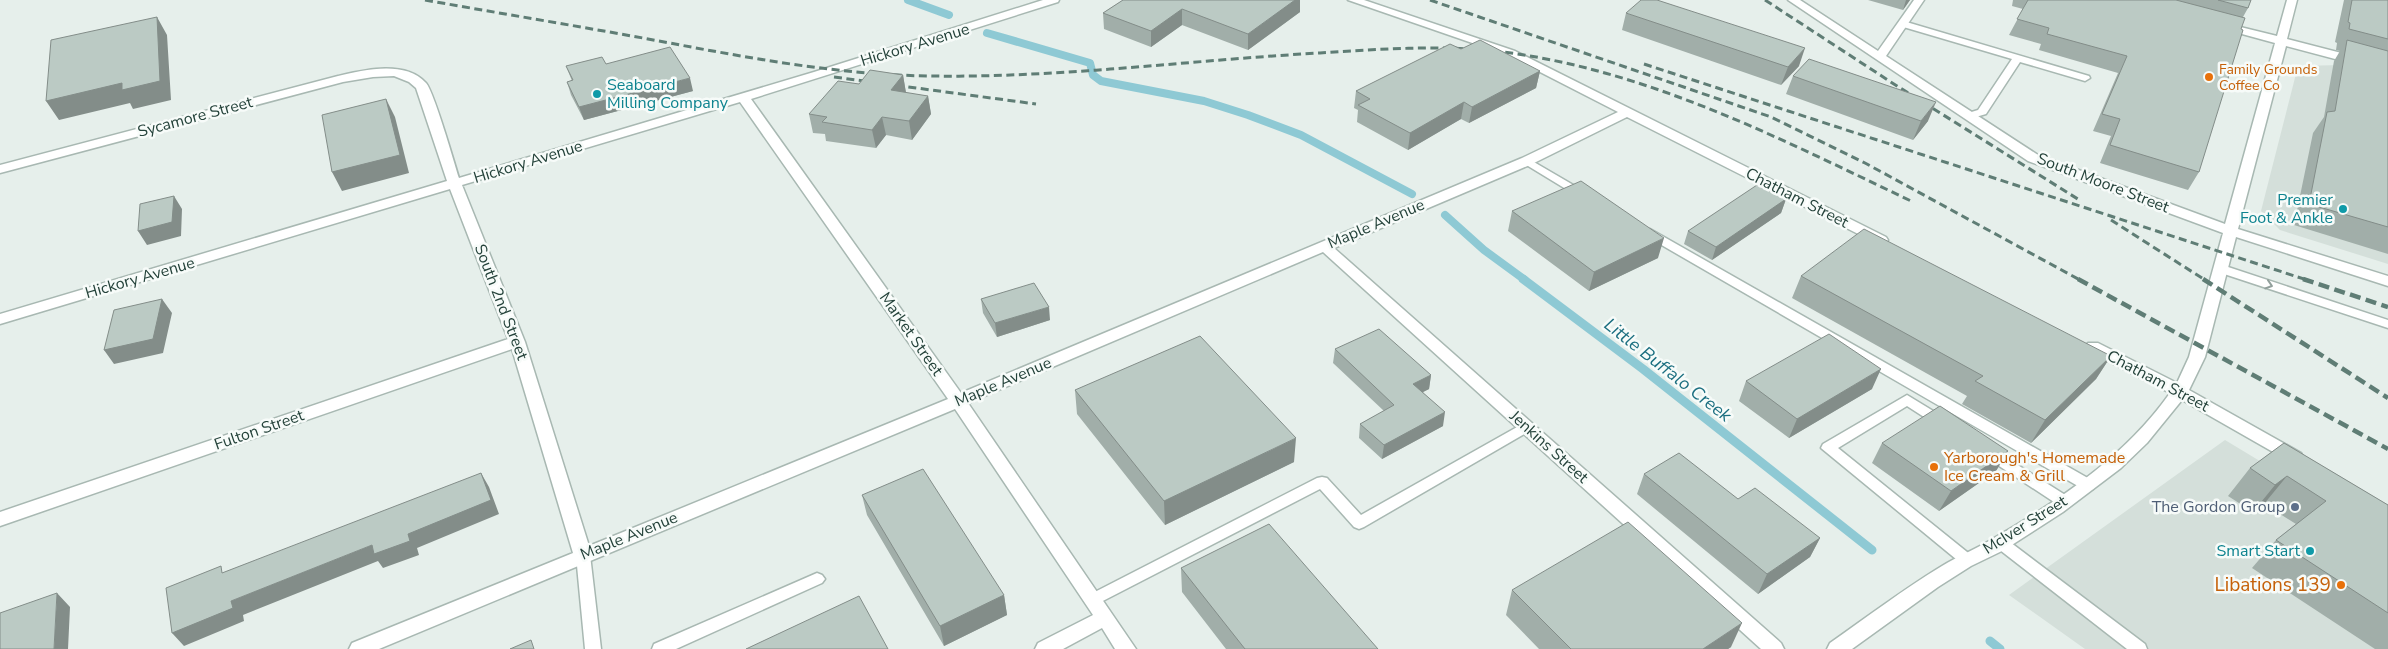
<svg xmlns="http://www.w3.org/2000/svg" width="2388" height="649" font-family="'Nunito Sans',sans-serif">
<rect width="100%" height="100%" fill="#e6efeb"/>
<path fill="#d4dfda" d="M2342,65L2388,78V264L2280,230L2261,211L2298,66Z
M2225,440L2388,538V649H2085L2009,595Z"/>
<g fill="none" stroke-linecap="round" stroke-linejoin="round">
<path stroke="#8ec9d4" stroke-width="8" d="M908,0L949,15
M987,33L1090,63L1093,75L1101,81L1204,101L1248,115L1301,135L1412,194
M1445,215L1484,250L1525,280"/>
<path stroke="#8ec9d4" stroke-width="9" d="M1523,279L1643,369L1872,550
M1990,641L2000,649"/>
<defs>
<path id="service" d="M1903,21L2089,76L2090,78L2085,81L2020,62L1986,114L1969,119L1965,118V114L1978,110L2012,59L1900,26V22Z
M1527,158L1587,193L1589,195L1587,197H1579L1523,163L1522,161Z
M1650,229L2093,481L2095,485L2093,489L2088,490L2083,489L1646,236L1644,233Z
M2222,265L2388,320V328L2218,272L2216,269Z
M1907,395L1948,420L1950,423L1948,426H1938L1907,406L1838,448L1972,556L1974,560L1972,564L1967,566L1962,564L1821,448L1823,444Z
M1526,422L1531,424L1533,427L1531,430L1364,527L1359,529L1354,527L1320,489L1097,604L1092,606L1087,604L1084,600L1087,596L1317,478L1322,477L1327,478L1361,515Z
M1989,447L2070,498L2072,502L2070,506L2065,508L2060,506L1984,456L1982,452L1984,448Z
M2001,537L2006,539L2145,644L2147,649H2127L1996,547L1994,543L1996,539Z
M583,549L588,551L590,555L601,649H585L576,555L578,551Z
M817,573L822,575L825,579L822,583L676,649H652L654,644Z"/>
<path id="minor" d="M1043,0H1059L1058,2L751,99L961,393L1522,158L1618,112L1507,55L1348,0H1364L1515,51L1886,237L1888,240L1886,243H1876L1627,117L1532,164L1334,248L1781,643L1784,649H1761L1323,252L968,403L1136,649H1115L1102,628L1063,649H1035L1038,643L1093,615L955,409L379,649H349L352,643L573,553L512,349L0,526V512L508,339L450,189L0,324V314L447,181L416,88L409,82L394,76L373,77L343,82L0,173V165L338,76C364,70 405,60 426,83C434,92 454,162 459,178L814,72ZM740,102L948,399L589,546L525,342L462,185Z
M1788,0H1800L1878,51L1914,0H1924L1886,56L2038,155L2225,224L2275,43L2220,28V24L2224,23L2277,36L2287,0H2297L2287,39L2388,65V73L2286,46L2238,229L2388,276V286L2236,237L2205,357L2189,390L2301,453L2303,457L2301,461L2295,463L2289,461L2182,400L2147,443L2121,468L2063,512L2004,550L1971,566L1938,587L1852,649H1827L1830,643C1867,617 1904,589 1942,566C1958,556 1974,550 1989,541C2056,503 2125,457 2170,393L2088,351L2085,347L2088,343H2098L2177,383L2189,357L2223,233L2028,161Z"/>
</defs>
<use href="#service" stroke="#a8b8b2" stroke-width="3"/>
<use href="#minor" stroke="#a8b8b2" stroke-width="3"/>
<use href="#service" fill="#fff" fill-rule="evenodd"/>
<use href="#minor" fill="#fff" fill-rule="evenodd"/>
<path stroke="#5f7d75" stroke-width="3" stroke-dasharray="8 4.5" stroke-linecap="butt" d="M425,0C498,13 571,25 643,38C739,56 834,75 931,76C1061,78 1191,60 1320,53C1383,49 1448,44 1511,53C1653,73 1783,140 1911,201
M1430,0L1771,117L1865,163L2080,280
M1765,0L1897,86L2081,201
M1644,64L2307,280
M834,77L1036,104
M2111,220L2205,280"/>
<path stroke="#5f7d75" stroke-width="4.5" stroke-dasharray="11 5.5" stroke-linecap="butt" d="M2078,279L2388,449
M2203,279L2388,398
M2303,279L2388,307"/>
</g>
<path fill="#a1aea9" d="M1123,0H1300V12L1248,50L1182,25L1151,47L1104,29L1103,13Z
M1868,0H1910L1903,10Z
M2013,0H2251L2248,8L2243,17L2199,172L2188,190L2100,163L2111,136L2093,131L2118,73L2039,50L2041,44L2009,35L2023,9L2012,6Z
M2344,0H2388V254L2294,225L2313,133L2324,117L2334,61L2340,51L2336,50L2337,43L2335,42Z
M1626,13L1799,66L1781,85L1622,30Z
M1461,49L1540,71L1536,88L1469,123L1461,119L1408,150L1357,122L1358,110L1354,108L1356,91Z
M606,64L693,91L584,120L571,95L567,82L572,81L566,66Z
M903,75L906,93L928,96L931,114L912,140L886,135L876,148L826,141L825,134L813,133L809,114L859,84Z
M1793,76L1928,121L1913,140L1786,94Z
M1786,199L1781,213L1712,260L1684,244L1688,231Z
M1512,211L1658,258L1589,291L1508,231Z
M1801,276L2111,356L2096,379L2031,443L1962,404L1967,396L1792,298Z
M981,299L1050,320L997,337L983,313Z
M1335,349L1431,375L1429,389L1423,392L1443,426L1382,459L1359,438L1360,424L1384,411L1333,363Z
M1746,381L1872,389L1789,438L1739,401Z
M1075,390L1294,462L1165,525L1077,414Z
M1882,443L2008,451L1996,471L1939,511L1872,463Z
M2284,443L2388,505V649H2375L2252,568L2276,540L2296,524L2264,504L2253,512L2228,496L2250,468Z
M1644,474L1820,538L1810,557L1758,594L1637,494Z
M862,495L1004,595L1007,615L944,646L867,515Z
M1181,568L1378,649H1226L1182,592Z
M1512,590L1731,647L1728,649H1539L1506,615Z"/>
<path fill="#838d89" d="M1295,0H1300V12L1248,50V34Z
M1906,0H1910L1903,10Z
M1182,9V25L1151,47V31Z
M157,17L167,35L171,100L133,109L130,103L59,120L46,101Z
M1805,48L1799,66L1781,85L1788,67Z
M1540,71L1536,88L1469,123L1472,107Z
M903,75L906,93L891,90Z
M690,78L693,91L584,120L579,107Z
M928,96L931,114L912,140L909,121Z
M386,99L395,117L409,173L342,191L332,172Z
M1464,102L1461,119L1408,150L1410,133Z
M1936,102L1928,121L1913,140L1921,121Z
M882,117L886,135L876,148L872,130Z
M174,196L182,209L181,236L147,245L138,231Z
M1786,199L1781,213L1712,260L1716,247Z
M1664,238L1658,258L1589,291L1594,272Z
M162,299L172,313L163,353L114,364L104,350Z
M1049,307L1050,320L997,337L995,323Z
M2111,356L2096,379L2031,443L2045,420Z
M1881,369L1872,389L1789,438L1797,419Z
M1431,375L1429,389L1411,398L1413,384Z
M1445,412L1443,426L1382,459L1384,445Z
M1296,438L1294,462L1165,525L1164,501Z
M2008,451L1996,471L1939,511L1951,491Z
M481,473L489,487L499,514L417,548L419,555L383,568L378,561L243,615L244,621L184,646L172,633L231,601L372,545L408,534Z
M2287,476L2264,504L2253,512L2275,485Z
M1820,538L1810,557L1758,594L1767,574Z
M57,593L70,607L68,649H54Z
M1004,595L1007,615L944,646L940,626Z
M1742,623L1731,647L1728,649H1703Z"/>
<path fill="#bbcac4" stroke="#838d89" d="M1123,0H1295L1248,34L1182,9L1151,31L1103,13Z
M1641,0H1657L1805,48L1788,67L1626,13Z
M2028,0H2176L2245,18L2241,29L2243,30L2199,172L2110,145L2120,119L2102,114L2127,56L2047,34L2049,28L2017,19Z
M2218,0H2251L2248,8Z
M2352,0H2388V39L2349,29L2350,23L2348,22Z
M157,17L160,81L122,90V83L46,101L51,40Z
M1480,40L1540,71L1472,107L1464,102L1410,133L1358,105L1370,99L1356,91L1450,44L1461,49Z
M2347,40L2388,51V227L2309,204L2327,112L2335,111Z
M670,47L690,78L579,107L567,82L573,80L566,66L602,57L606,64Z
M1809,59L1936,102L1921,121L1793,76Z
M870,70L903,75L891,90L928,96L909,121L882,117L872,130L822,122L827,117L809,114L838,81L859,84Z
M386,99L400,155L332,172L322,115Z
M1581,181L1664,238L1594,272L1512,211Z
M1757,185L1786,199L1716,247L1688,231Z
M174,196L172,222L138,231L140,204Z
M1864,229L2111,356L2045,420L1975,381L1983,376L1801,276Z
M1034,283L1049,307L995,323L981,299Z
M162,299L153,339L104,350L114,310Z
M1379,329L1431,375L1413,384L1445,412L1384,445L1360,424L1394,405L1335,349Z
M1829,334L1881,369L1797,419L1746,381Z
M1200,336L1296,438L1164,501L1075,390Z
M1940,406L2008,451L1951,491L1882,443Z
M2284,443L2388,505V613L2276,540L2326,501L2287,476L2275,485L2250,468Z
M1679,453L1738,499L1755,488L1820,538L1767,574L1644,474Z
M923,469L1004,595L940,626L862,495Z
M481,473L491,500L408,534L410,541L374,554L372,545L231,601L233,608L172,633L166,588L221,566L222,573Z
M1628,522L1742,623L1703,649H1571L1512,590Z
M1269,524L1378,649H1245L1181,568Z
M57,593L54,649H0V613Z
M859,596L888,649H746Z
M531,640L534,649H510Z"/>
<defs><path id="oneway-chevron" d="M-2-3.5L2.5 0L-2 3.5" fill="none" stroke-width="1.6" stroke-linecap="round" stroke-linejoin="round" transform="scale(1.25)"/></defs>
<use stroke="#92a09c" href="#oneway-chevron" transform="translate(2269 285) rotate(18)"/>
<g fill="#e8710a" stroke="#f7fbf9" stroke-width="2">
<circle cx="2209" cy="77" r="5"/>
<circle cx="1934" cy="467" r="5"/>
<circle cx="2341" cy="585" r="5"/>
</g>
<g fill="#0f9aa8" stroke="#f7fbf9" stroke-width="2">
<circle cx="597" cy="94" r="5"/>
<circle cx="2343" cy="209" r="5"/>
<circle cx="2310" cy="551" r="5"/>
</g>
<circle fill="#5c6f8a" stroke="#f7fbf9" stroke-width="2" cx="2295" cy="507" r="5"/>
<g text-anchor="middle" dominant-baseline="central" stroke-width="5" stroke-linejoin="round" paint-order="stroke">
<g font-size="14" fill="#c56008" stroke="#f7fbf9" text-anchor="start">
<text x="2219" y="69">Family Grounds<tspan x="2219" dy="16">Coffee Co</tspan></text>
</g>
<g font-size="16" fill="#24423a" stroke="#f7fbf9">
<text transform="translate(915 45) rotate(-17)">Hickory Avenue</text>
<text transform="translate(195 117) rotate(-15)">Sycamore Street</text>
<text transform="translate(528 162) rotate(-17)">Hickory Avenue</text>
<text transform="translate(2103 183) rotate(21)">South Moore Street</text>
<text transform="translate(1797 198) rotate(27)">Chatham Street</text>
<text transform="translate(1376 224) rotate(-23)">Maple Avenue</text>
<text transform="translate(140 278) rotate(-16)">Hickory Avenue</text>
<text transform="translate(501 302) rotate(69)">South 2nd Street</text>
<text transform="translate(911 334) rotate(55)">Market Street</text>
<text transform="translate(2158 381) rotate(28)">Chatham Street</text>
<text transform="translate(1003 382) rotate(-23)">Maple Avenue</text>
<text transform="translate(259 430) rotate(-19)">Fulton Street</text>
<text transform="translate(1549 447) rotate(42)">Jenkins Street</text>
<text transform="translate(2025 525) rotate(-32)">McIver Street</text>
<text transform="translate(629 536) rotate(-22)">Maple Avenue</text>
</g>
<g font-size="16" fill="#0d838f" stroke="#f7fbf9" text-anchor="end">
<text x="607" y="85" text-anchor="start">Seaboard<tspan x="607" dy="18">Milling Company</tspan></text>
<text x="2333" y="200">Premier<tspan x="2333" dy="18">Foot &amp; Ankle</tspan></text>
<text x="2300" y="551">Smart Start</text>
</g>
<g font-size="16" fill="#c56008" stroke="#f7fbf9" text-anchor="start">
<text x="1944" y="458">Yarborough's Homemade<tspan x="1944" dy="18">Ice Cream &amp; Grill</tspan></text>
</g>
<g font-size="16" fill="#4e5e75" stroke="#f7fbf9" text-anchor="end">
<text x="2285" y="507">The Gordon Group</text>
</g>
<g font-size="18" font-style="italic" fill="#1c6f80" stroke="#f7fbf9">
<text transform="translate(1668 370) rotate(38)">Little Buffalo Creek</text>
</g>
<g font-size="19" fill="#c56008" stroke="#f7fbf9" text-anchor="end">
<text x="2331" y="585">Libations 139</text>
</g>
</g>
</svg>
